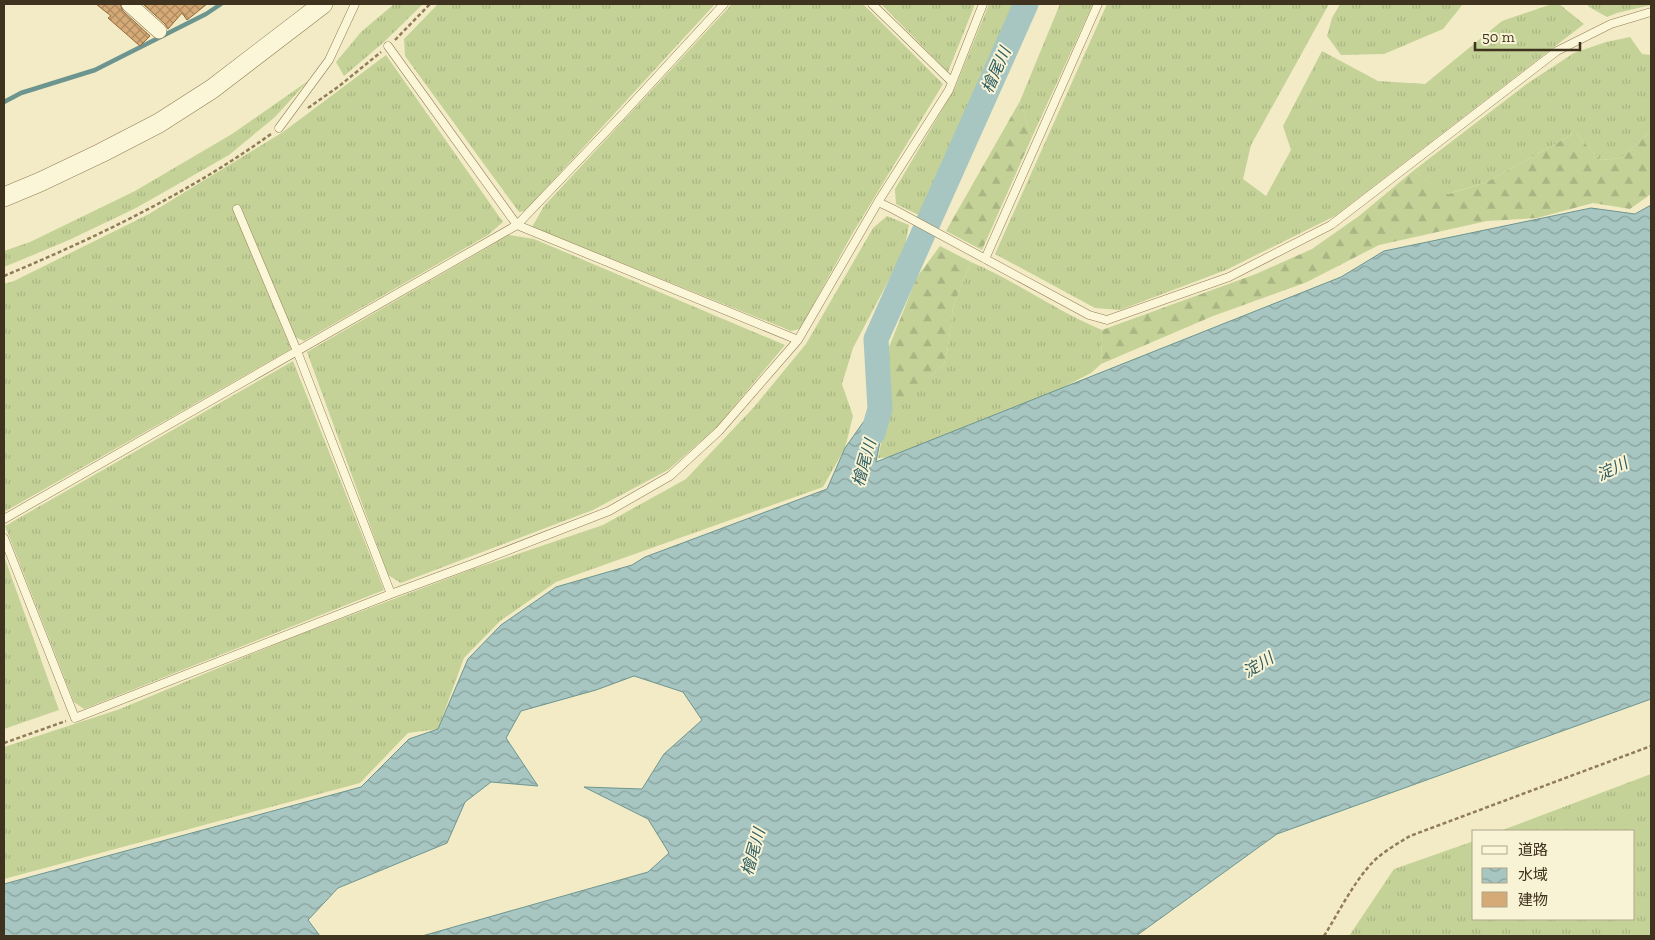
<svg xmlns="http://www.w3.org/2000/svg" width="1655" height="940" font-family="'Zilla Slab','Noto Sans JP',serif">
<defs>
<pattern id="grass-tufts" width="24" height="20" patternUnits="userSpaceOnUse" patternTransform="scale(1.25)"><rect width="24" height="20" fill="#c4d297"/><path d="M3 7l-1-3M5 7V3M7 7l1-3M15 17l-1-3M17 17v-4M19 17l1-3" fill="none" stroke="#a9b582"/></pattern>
<pattern id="forest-firs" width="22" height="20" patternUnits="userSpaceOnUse" patternTransform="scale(1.25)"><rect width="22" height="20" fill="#c4d297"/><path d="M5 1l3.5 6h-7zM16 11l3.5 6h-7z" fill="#a9b582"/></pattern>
<pattern id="water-waves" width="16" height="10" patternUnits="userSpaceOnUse" patternTransform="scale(1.25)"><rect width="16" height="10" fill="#a7c6c1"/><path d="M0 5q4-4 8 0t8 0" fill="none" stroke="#89a19c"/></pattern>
<pattern id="building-cross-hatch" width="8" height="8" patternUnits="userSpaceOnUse" patternTransform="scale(1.25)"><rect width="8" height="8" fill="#d5aa77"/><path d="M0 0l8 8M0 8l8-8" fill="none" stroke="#ae8b61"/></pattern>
</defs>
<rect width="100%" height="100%" fill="#f3ebc5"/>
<path fill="url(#grass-tufts)" d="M394,4H423L384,42L344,76L336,62L361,32Z
M438,4H715L525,211L519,212L405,56L404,39Z
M732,4H863L943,84L851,236L800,329L791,331L532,227L544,206Z
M881,4H975L948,72Z
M989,4H1018L966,123L923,217L896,204L895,189L955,88Z
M1060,4H1093L1032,137L1020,101Z
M1107,4H1329L1251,145L1243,179L1266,196L1291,150L1283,126L1322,51L1378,81L1425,84L1502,21L1552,4H1559L1584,24L1335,216L1226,270L1120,310L1095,308L995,254Z
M1340,4H1463L1443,29L1384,54L1341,55L1327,36L1332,18Z
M1587,4H1651V5L1617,13L1607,17L1589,7Z
M1630,37L1642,54L1651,55V131L1621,158L1601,160L1575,133L1485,183L1447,194L1413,171L1528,83L1574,53L1606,42Z
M386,55L503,222L488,235L304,341L295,337L240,205L233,209L291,349L4,512V284L14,281L149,214L283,132Z
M308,81L275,117L229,155L136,208L69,240L4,267V251L30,242L135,191L232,134Z
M887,216L909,225L904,251L853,348L842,384L853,416L845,448L823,487L556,582L500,621L464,658L438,729L408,733L360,783L4,879V747L120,709L288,639L473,569L603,525L686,479L754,407L806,344L873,228Z
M509,235L534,239L785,345L716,428L668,470L593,510L401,583L388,575L307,352Z
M971,262C1016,281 1056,311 1102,330L1101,364L1091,373L1060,389L894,457L878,458L887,415V406L897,405L944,364L948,347L953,307Z
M293,361L384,590L84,709L74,702L5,526Z
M4,556L59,710L4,729Z
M1651,774V936H1349L1394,869L1474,841V919H1634V831H1500Z"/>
<path fill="url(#forest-firs)" d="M1020,101L1032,137L982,250L946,231Z
M1651,131V194L1630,209L1593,203L1537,218L1487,221L1379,245L1307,282L1213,316L1101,364L1102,330L1256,274L1312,249L1359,216L1413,171L1448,194L1485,183L1575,133L1601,160L1621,158Z
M940,246L971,262L953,307L948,347L944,364L897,406H887V352L917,277Z"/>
<path fill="url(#water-waves)" stroke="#6c9590" d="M1651,205V699L1277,834L1136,936H422L648,872L669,853L648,819L584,787L642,789L664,754L702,720L683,692L634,676L596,690L521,711L506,738L538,786L491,782L465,802L447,843L338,888L308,920L320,936H4V884L361,787L409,739L438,729L468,659L501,625L556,587L632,565L645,557L827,489L845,448L879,400L886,394L887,406L876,462L1341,277L1384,251L1591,208L1635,214Z"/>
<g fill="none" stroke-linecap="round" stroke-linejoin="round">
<path stroke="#6c9590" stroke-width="4.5" d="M4,102L21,93L95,70L206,14L221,4"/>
<path stroke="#a7c6c1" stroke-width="25" d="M873,433L880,409L876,339L1026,4"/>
</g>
<path fill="url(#building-cross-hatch)" stroke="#92693b" d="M96,4H120L123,11L150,36L140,46L108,18L111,16Z
M143,4H207L187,20L182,13L168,29L165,24Z"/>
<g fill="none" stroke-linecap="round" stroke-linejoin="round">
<defs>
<path id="service" d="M872,4L952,82
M388,46L517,225L798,340
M279,128L329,60L355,4
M878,202L949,90L983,4
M237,209L297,351L391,594
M985,259L1098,4
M4,519L517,225L619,118L724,4
M4,538L75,718L391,594L475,563L609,511L670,476L719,431L798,340L878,202L893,209L1089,315L1107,320L1229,277L1331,225L1557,51L1611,24L1651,12"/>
<path id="minor" d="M129,4L159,31"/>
<path id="tertiary" d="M4,197L40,182L101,153L159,123L212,89L323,4"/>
</defs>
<use href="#service" stroke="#907d58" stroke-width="9"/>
<use href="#minor" stroke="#907d58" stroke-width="16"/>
<use href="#tertiary" stroke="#907d58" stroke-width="20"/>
<path stroke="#907d58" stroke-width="2.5" stroke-dasharray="4 2.5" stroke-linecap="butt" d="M395,40L430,4
M308,108L338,87L381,52
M4,276C97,237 189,193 271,134
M4,743L66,721
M1324,936C1339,912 1352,885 1371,864C1382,852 1397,844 1410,836L1651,746"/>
<use href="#service" stroke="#fcf6d9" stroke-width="8"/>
<use href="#minor" stroke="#fcf6d9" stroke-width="15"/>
<use href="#tertiary" stroke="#fcf6d9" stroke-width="19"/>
</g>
<g text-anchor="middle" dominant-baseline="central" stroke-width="4" stroke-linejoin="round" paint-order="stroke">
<g font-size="16" font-style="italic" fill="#2c5c60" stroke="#f9f3d5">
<text transform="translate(996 70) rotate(-66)">檜尾川</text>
<text transform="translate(864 463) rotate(-74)">檜尾川</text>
<text transform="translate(1612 469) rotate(-26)">淀川</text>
<text transform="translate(1258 665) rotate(-32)">淀川</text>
<text transform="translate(753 852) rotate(-74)">檜尾川</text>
</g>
</g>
<rect width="1655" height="940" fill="none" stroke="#3f321e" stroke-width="10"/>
<rect x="1472" y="830" width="162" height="90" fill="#f9f3d5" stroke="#afa68c"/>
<rect x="1482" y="846" width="25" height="8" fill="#fcf6d9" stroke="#afa68c"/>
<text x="1518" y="855" font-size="15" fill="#3f321e">道路</text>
<rect x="1482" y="868" width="25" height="15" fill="url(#water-waves)" stroke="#afa68c"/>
<text x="1518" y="880" font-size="15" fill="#3f321e">水域</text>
<rect x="1482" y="892" width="25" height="15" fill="#d5aa77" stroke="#afa68c"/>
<text x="1518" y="905" font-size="15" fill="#3f321e">建物</text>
<path d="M1475 42v8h105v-8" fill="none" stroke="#3f321e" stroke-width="2.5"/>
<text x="1482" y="42" font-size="15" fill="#3f321e" stroke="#f9f3d5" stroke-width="4" paint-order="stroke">50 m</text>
</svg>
